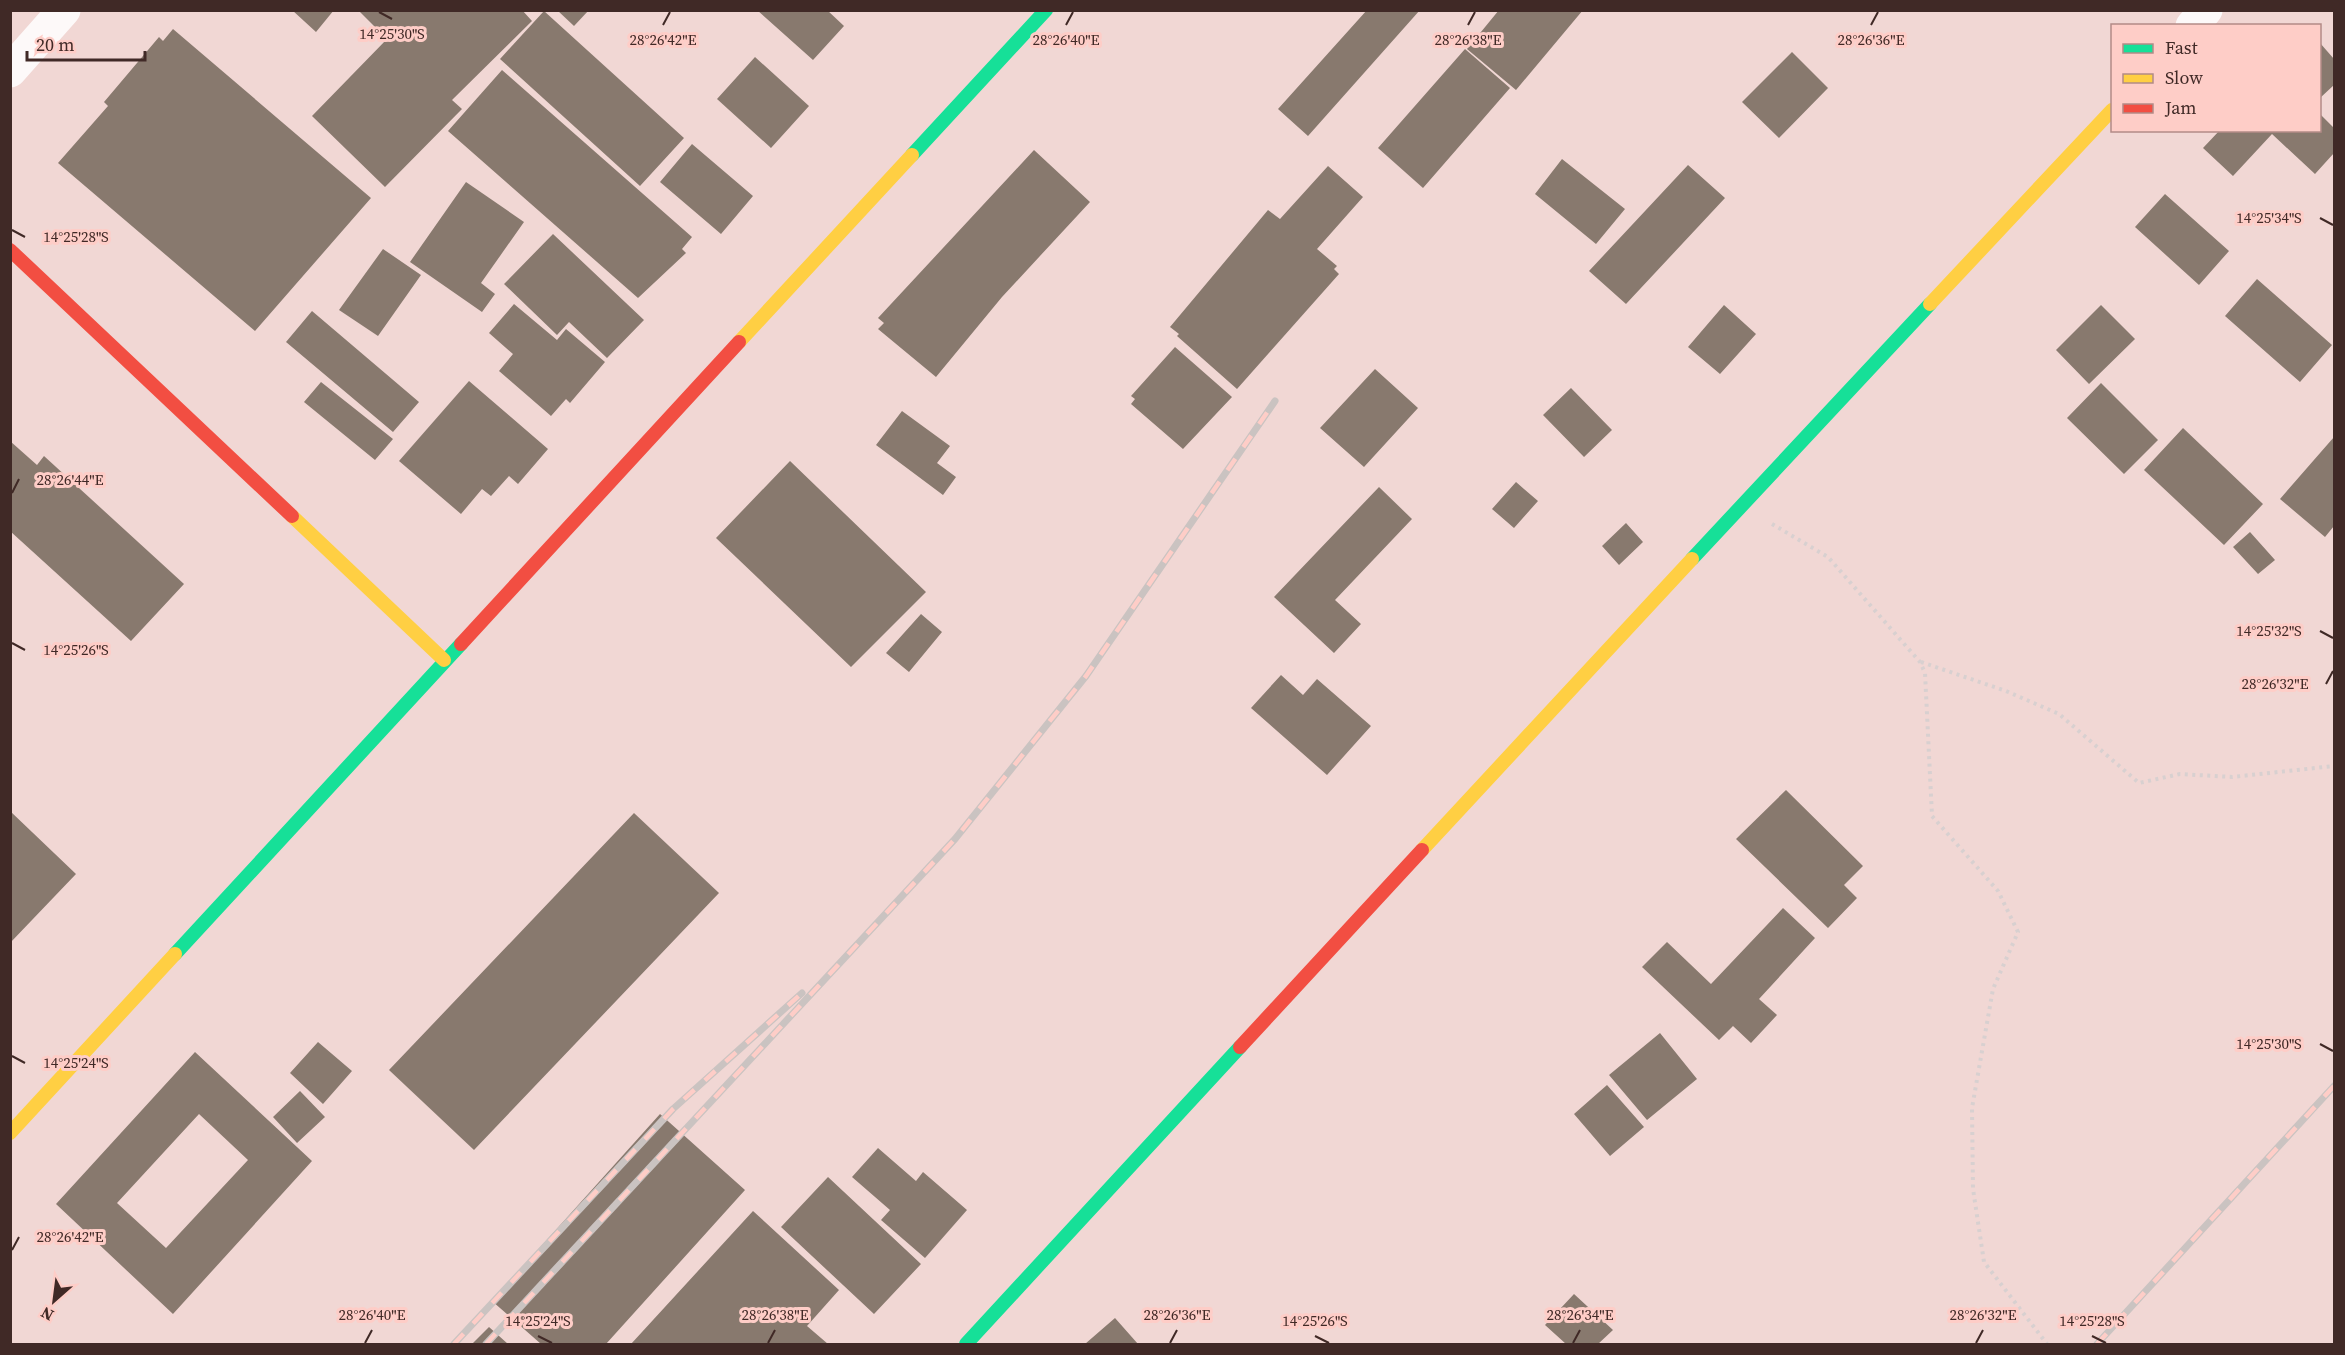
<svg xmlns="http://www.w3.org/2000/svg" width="2345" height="1355" font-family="'Source Serif 4',serif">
<rect width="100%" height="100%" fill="#f1d7d4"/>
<path fill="#88796e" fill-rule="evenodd" d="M292,10H334L316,32Z
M358,10H522L532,21L452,100L462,109L385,187L312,116L387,39Z
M557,10H589L574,26Z
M757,10H827L844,26L813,60Z
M1367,10H1420L1308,136L1278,109Z
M1499,10H1583L1516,90L1467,49Z
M544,11L684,138L640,186L500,59Z
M173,29L371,198L255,331L58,163L108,106L104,102L159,37L163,41Z
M2320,43L2334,59V85L2320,98Z
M1465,49L1510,88L1423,188L1378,148Z
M1792,52L1828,88L1779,138L1742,102Z
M755,57L809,106L771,148L717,99Z
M502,70L692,237L682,249L686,253L638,298L448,131Z
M2320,114L2334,128V153L2315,174L2272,134L2233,176L2203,148L2220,130H2320Z
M692,144L753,196L721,234L660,182Z
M1034,150L1090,202L1002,297L936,377L878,329L884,323L878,318Z
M1562,159L1625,209L1596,244L1535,194Z
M1688,165L1725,198L1626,304L1589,271Z
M1328,166L1363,197L1317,249L1337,266L1334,269L1339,274L1237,389L1177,336L1179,334L1170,327L1268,210L1280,219Z
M466,182L524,222L481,283L495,294L482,312L410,262Z
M2165,194L2229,251L2199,285L2135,227Z
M553,234L644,320L607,358L569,322L557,335L504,284Z
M383,249L421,275L378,336L339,310Z
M2257,279L2332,345L2300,382L2225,316Z
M514,304L557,340L566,329L605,362L570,403L566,399L551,416L499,371L513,354L489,333Z
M1724,305L1756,334L1720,374L1688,347Z
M2101,305L2135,339L2089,384L2056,350Z
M312,311L419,402L393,432L286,342Z
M1175,347L1232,397L1183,449L1131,404L1135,399L1131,396Z
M1375,369L1418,408L1364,467L1320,428Z
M469,381L548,449L518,484L509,476L491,496L482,489L461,514L399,461Z
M321,382L393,439L375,460L304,402Z
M2101,383L2158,440L2124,474L2067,418Z
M1571,388L1612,430L1584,457L1543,415Z
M902,411L950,446L937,463L956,477L943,495L876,445Z
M2183,428L2263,504L2224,545L2144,470Z
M2334,437V526L2325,537L2280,499Z
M10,441L37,465L44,456L184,584L131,641L10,531Z
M790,461L926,592L851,667L716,538Z
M1516,482L1538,501L1514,528L1492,509Z
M1379,487L1412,519L1335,600L1361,624L1334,653L1274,597Z
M1626,523L1643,542L1619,565L1602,546Z
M2250,532L2275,560L2258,574L2233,547Z
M921,614L942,632L909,672L886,653Z
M1281,675L1303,695L1317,679L1371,726L1327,775L1251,708Z
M1786,790L1863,866L1844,885L1857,898L1828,928L1736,839Z
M10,811L76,874L10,943Z
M634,813L719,893L474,1150L389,1070Z
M1783,908L1815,938L1759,999L1777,1015L1751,1043L1733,1026L1719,1040L1642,967L1667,942L1711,984Z
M1660,1033L1697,1079L1647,1120L1609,1075Z
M318,1042L352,1071L323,1104L290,1073Z
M195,1052L312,1161L173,1314L56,1204ZM199,1114L248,1160L166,1248L117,1203Z
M1607,1085L1644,1127L1610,1156L1574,1114Z
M300,1091L325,1117L297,1143L273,1117Z
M660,1114L745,1190L606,1344H541L492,1301Z
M878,1148L916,1181L923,1172L967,1210L925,1258L881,1220L890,1210L852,1177Z
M828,1177L921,1264L874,1314L781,1227Z
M753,1211L839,1290L807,1326L828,1344H631Z
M1574,1294L1613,1330L1598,1344H1566L1545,1325Z
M1115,1318L1138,1344H1085Z
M489,1327L508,1344H472Z"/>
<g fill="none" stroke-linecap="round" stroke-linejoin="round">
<path stroke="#d8d0d0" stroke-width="4" stroke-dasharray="3 4.5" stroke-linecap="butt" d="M1772,524L1828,557L1920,662L1925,673L1932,816L1998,891L2018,932L1993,989L1972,1108L1973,1189L1984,1262L2047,1344
M1921,662L2006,691L2059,714L2139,783L2180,774L2232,777L2334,766"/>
<path stroke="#fdf9f9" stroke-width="33" d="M2192,26L2206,10
M10,71L64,10"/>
<path stroke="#16e098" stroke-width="14" d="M912,155L1046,10
M1692,559L1930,304
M175,954L461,644
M966,1344L1240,1047"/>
<path stroke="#ffcf43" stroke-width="14" d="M1930,304L2112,110
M739,342L912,155
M292,516L444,660
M1422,850L1692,559
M10,1133L175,954"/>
<path stroke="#f24e42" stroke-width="14" d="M10,250L292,516
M461,644L739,342
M1240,1047L1422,850"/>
<defs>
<path id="rail" d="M454,1344L673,1109L802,993
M486,1344L955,839L1086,676L1275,401
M2097,1344L2334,1086"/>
</defs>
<use href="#rail" stroke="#cac3c1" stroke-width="7"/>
<use href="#rail" stroke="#fecdc7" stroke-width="4.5" stroke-dasharray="14" stroke-linecap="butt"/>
</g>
<path fill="none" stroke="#402926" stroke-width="2" d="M379,12L392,19M663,25L670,12M1066,25L1073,12M1468,25L1475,12M1871,25L1878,12M2320,218L2333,225M12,230L25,237M12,493L19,479M2320,631L2333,638M12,643L25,650M2326,684L2333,671M2320,1044L2333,1051M12,1056L25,1063M12,1250L19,1237M538,1336L552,1343M1315,1336L1329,1343M2092,1336L2106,1343M365,1343L372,1330M768,1343L775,1330M1170,1343L1177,1330M1573,1343L1580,1330M1976,1343L1983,1330"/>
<g font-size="15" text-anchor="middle" fill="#402926" stroke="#fecdc7" stroke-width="6" stroke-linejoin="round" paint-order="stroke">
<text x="392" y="39">14°25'30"S</text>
<text x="663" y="45">28°26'42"E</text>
<text x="1066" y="45">28°26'40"E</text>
<text x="1468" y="45">28°26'38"E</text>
<text x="1871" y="45">28°26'36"E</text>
<text x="2269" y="223">14°25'34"S</text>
<text x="76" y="242">14°25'28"S</text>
<text x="70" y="485">28°26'44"E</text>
<text x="2269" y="636">14°25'32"S</text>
<text x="76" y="655">14°25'26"S</text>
<text x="2275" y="689">28°26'32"E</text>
<text x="2269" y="1049">14°25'30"S</text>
<text x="76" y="1068">14°25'24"S</text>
<text x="70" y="1242">28°26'42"E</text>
<text x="372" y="1320">28°26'40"E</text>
<text x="775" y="1320">28°26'38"E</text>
<text x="1177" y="1320">28°26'36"E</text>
<text x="1580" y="1320">28°26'34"E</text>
<text x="1983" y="1320">28°26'32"E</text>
<text x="538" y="1326">14°25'24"S</text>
<text x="1315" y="1326">14°25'26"S</text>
<text x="2092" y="1326">14°25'28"S</text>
</g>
<rect width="2345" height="1355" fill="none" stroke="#402926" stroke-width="24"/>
<rect x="2111" y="24" width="210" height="108" fill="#fecdc7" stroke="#b28b87" stroke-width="1.5"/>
<rect x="2123" y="44" width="30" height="9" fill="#16e098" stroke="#b28b87" stroke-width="1.5"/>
<text x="2165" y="54" font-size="18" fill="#402926">Fast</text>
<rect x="2123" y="74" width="30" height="9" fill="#ffcf43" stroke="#b28b87" stroke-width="1.5"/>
<text x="2165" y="84" font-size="18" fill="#402926">Slow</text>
<rect x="2123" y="104" width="30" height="9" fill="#f24e42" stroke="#b28b87" stroke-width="1.5"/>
<text x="2165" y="114" font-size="18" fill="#402926">Jam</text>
<g transform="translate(54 1301) rotate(208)" stroke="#fecdc7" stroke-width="4.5" paint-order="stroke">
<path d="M0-4.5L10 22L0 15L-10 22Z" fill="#402926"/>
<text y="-9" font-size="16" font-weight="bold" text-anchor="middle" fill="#402926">N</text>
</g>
<path d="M27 51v9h118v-9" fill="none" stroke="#402926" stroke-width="3"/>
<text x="36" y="51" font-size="18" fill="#402926" stroke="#fecdc7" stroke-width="4.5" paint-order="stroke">20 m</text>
</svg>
